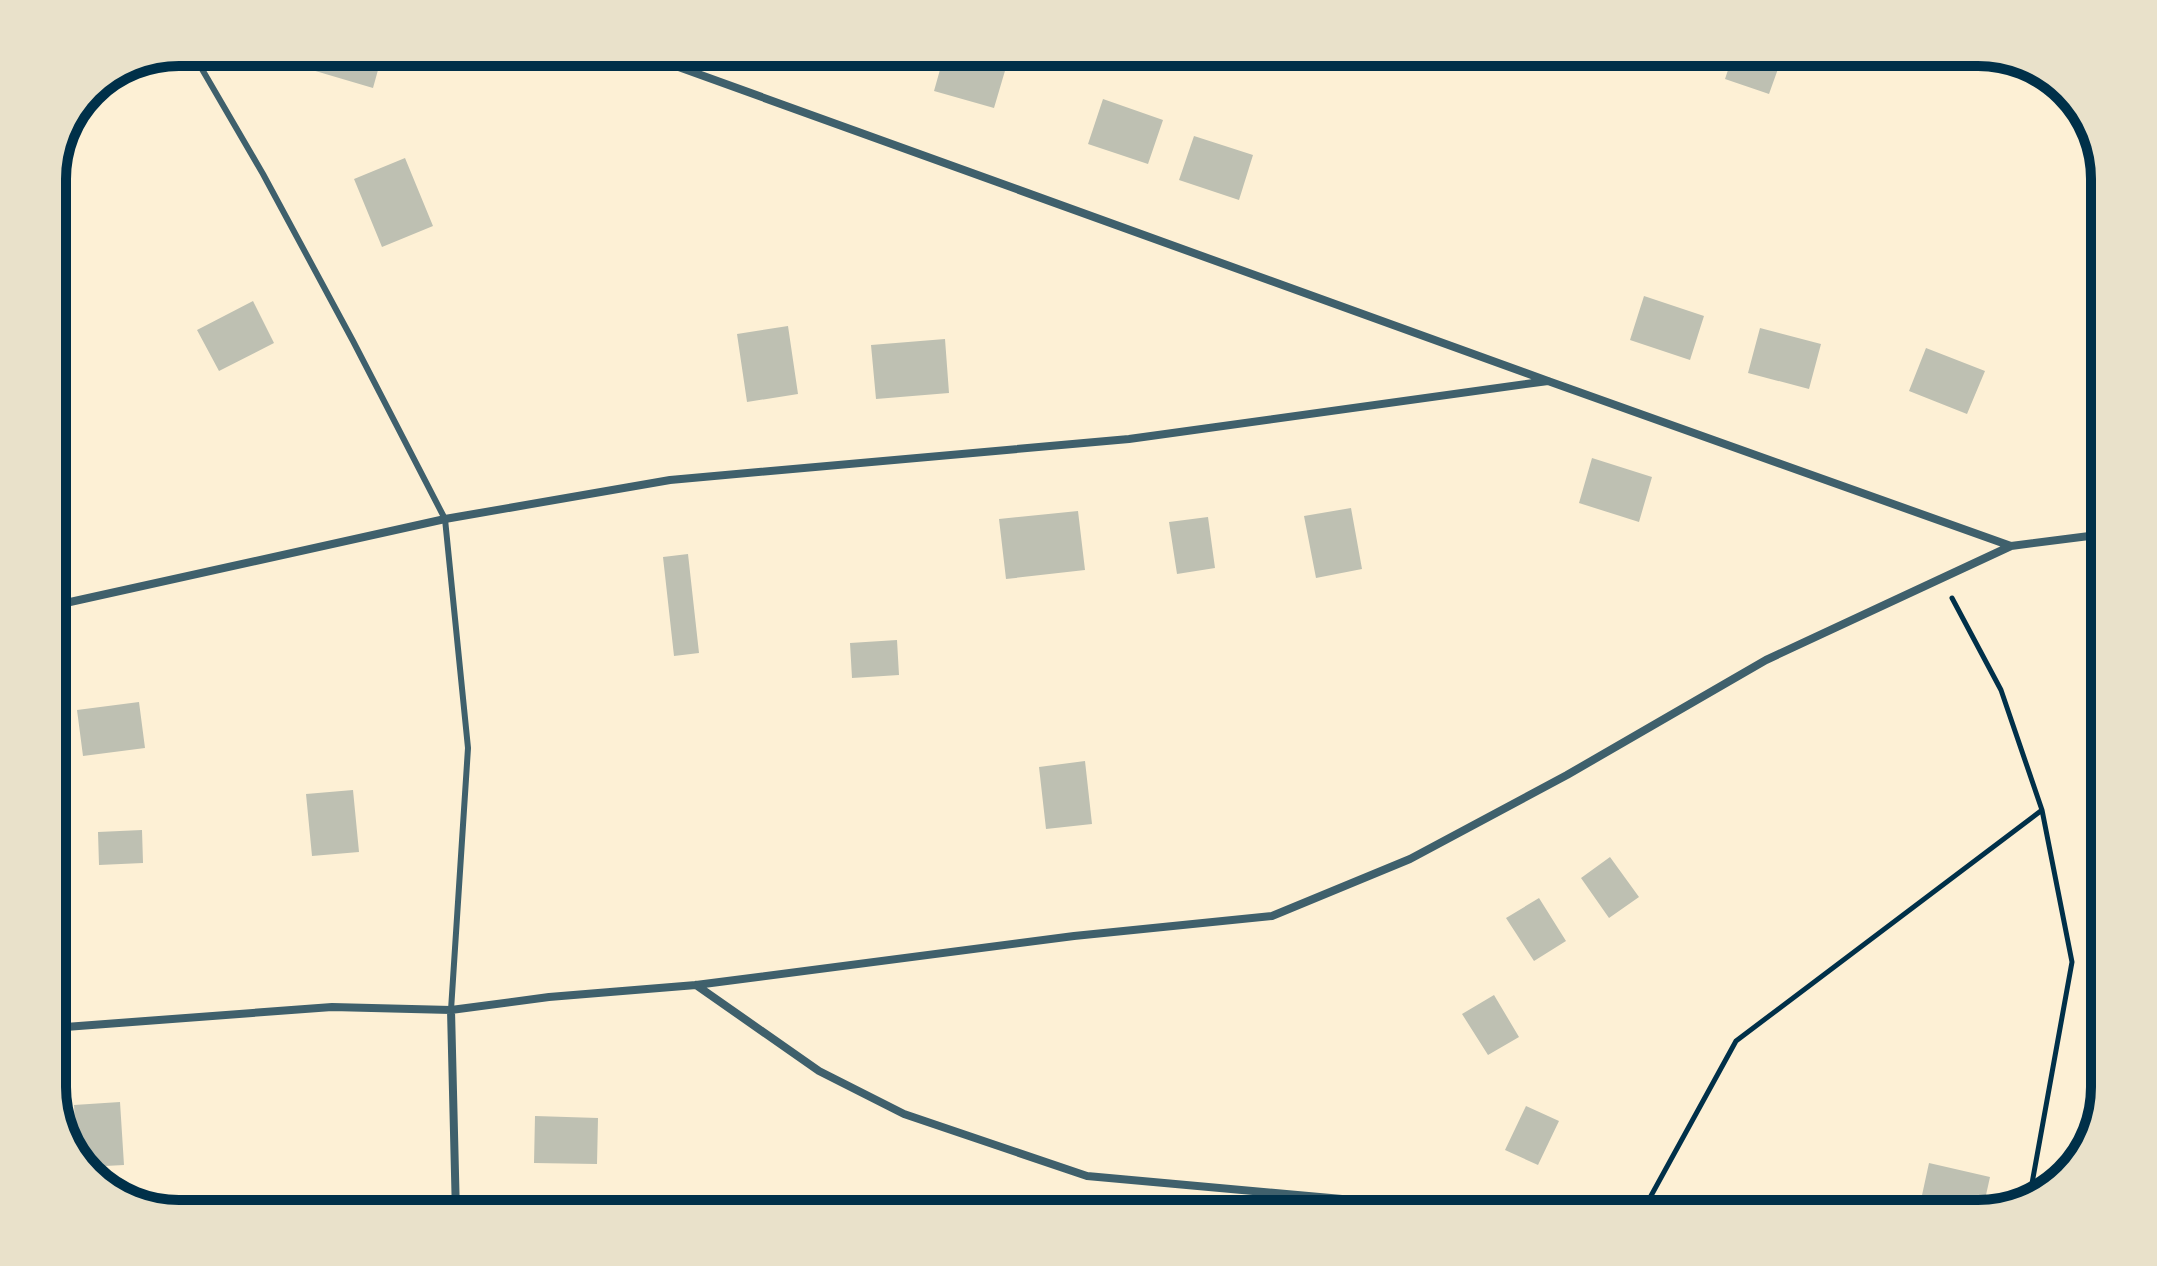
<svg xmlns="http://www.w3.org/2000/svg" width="2157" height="1266" font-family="Lato,sans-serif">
<rect width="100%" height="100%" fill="#fdf0d5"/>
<path fill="#bec0b2" d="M318,52H383L373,88L312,70Z
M945,52H967L1007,64L994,108L934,91Z
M1734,52H1784L1769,94L1725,79Z
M1103,99L1163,120L1148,164L1088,144Z
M1194,136L1253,155L1239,200L1179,180Z
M405,158L433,226L382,247L354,179Z
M1644,296L1704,316L1690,360L1630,340Z
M253,301L274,343L219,371L197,330Z
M788,326L798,394L747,402L737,334Z
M1760,328L1821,344L1809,389L1748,373Z
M945,339L949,393L876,399L871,345Z
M1926,348L1985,371L1967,414L1909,391Z
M1592,458L1652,477L1639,522L1579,503Z
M1351,508L1362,569L1316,578L1304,516Z
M1078,511L1085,570L1006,579L999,519Z
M1208,517L1215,568L1177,574L1169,522Z
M688,554L699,653L674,656L663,557Z
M897,640L899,675L852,678L850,643Z
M139,702L145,748L83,756L77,710Z
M1085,761L1092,824L1046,829L1039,767Z
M353,790L359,852L312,856L306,794Z
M142,830L143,863L99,865L98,832Z
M1610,857L1639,897L1609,918L1581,878Z
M1539,898L1566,941L1534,961L1506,918Z
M1494,995L1519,1037L1488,1055L1462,1014Z
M120,1102L124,1165L86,1167L77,1158L74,1105Z
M1526,1106L1559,1121L1538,1165L1505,1150Z
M535,1116L598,1118L597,1164L534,1163Z
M1929,1163L1990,1177L1982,1213L1943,1214L1919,1209Z
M1459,1197L1511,1211L1510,1214H1454Z"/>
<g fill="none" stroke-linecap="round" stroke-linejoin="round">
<path stroke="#003049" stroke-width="5" d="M2029,1200L2072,962L2042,810
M1641,1214L1736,1041L2042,810L2001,690L1952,598"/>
<path stroke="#3f606c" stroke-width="6" d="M192,52L263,174L353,341L445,519L468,748L451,1010"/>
<path stroke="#3f606c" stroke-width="8" d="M637,52L1548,381L2011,546
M52,606L445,519L670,480L1129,439L1548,381
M696,985L819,1071L904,1114L1087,1176L1353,1200L1352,1214
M451,1010L456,1214
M52,1028L332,1007L451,1010L549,997L696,985L1074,936L1272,916L1410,859L1567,775L1766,660L2011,546L2105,534"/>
</g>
<path d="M0 0H2157V1266H0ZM179 66H1978A113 113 0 0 1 2091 179V1087A113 113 0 0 1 1978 1200H179A113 113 0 0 1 66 1087V179A113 113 0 0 1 179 66Z" fill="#e9e1ca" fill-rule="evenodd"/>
<path fill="none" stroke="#003049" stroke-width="10" d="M179 66H1978A113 113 0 0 1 2091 179V1087A113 113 0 0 1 1978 1200H179A113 113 0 0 1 66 1087V179A113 113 0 0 1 179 66Z"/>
</svg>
